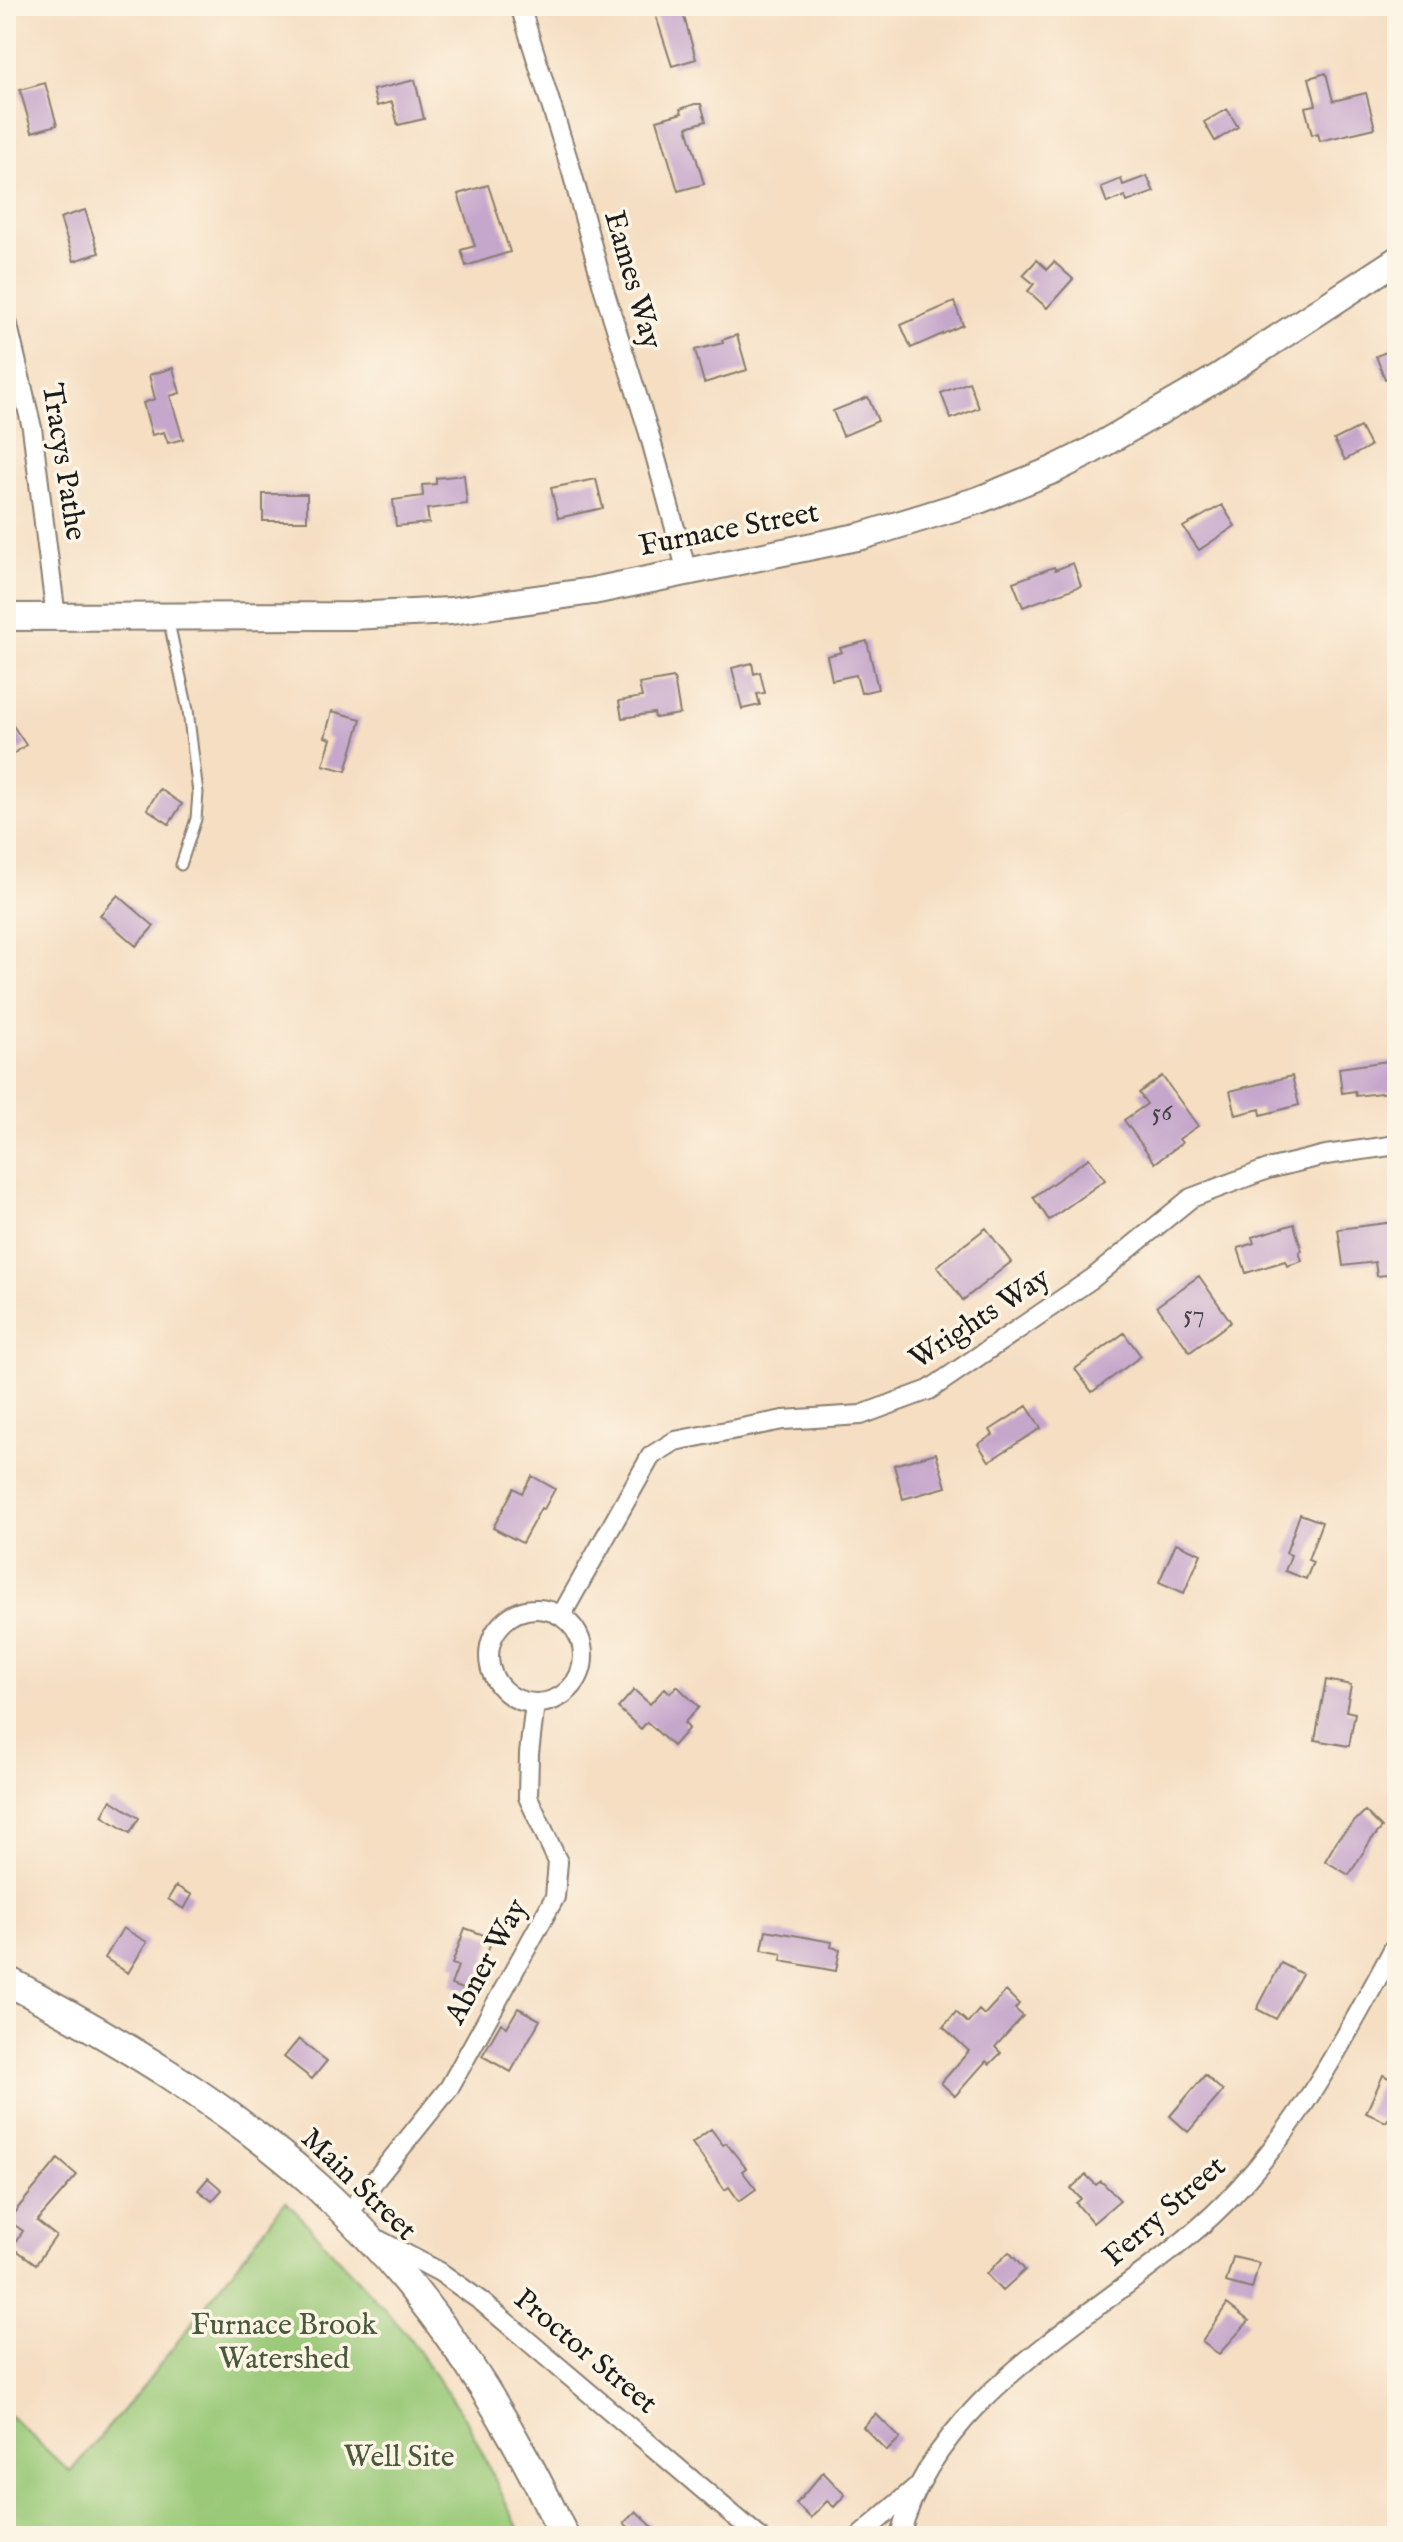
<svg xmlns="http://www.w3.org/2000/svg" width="1403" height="2542" font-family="'IM FELL English',serif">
<rect width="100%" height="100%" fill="#fcf5e5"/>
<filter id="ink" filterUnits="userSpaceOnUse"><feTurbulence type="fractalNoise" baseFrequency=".0125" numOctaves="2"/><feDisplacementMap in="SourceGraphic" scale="16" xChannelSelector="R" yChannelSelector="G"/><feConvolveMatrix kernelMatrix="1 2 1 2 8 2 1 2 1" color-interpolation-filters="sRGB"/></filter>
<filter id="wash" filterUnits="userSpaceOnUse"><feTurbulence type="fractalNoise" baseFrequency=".006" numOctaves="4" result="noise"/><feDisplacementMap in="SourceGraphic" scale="32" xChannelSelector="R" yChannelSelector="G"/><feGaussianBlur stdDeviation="1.8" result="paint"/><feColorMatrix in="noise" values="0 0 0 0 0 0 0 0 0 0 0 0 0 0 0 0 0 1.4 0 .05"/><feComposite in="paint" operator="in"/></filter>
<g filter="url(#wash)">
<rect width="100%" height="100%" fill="#f5dec2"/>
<path fill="#9ac978" stroke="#5b724a" stroke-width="2" d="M286,2201L405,2332L468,2423L522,2536H6V2412L70,2472L145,2384Z"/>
<g id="blocks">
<path fill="#c6a7cc" d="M666,6H681L696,59L672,66L654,10Z
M1326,73L1333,101L1366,93L1375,128L1320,141L1318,133L1312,135L1305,107L1316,105L1309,78Z
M415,80L424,119L398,125L392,102L377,106L373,90Z
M45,83L57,125L32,132L20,90Z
M695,104H701L706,121L687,127L704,184L678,191L657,120L682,113L680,109Z
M1227,109L1238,127L1215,141L1204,122Z
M1147,176L1154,192L1127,202L1125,196L1107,203L1101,187L1121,179L1123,185Z
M488,185L510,252L466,266L461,250L475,246L458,194Z
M85,210L99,253L74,261L60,218Z
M1037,260L1047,269L1054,262L1073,279L1047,308L1028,291L1034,284L1023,275Z
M954,302L963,325L911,348L901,325Z
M737,335L747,370L704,383L695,350L723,343L722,340Z
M1397,348V374L1385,379L1376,356Z
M173,368L180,393L170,396L183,439L168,443L164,432L152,435L143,403L155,399L149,375Z
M969,382L979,408L951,419L941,393Z
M868,397L878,421L843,436L833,411Z
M1360,427L1370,446L1345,460L1334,440Z
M464,475L467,504L427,509L429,523L396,526L393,500L423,496L422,485L436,484V478Z
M596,479L603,508L558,518L551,488Z
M263,494H307V521H263Z
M1222,505L1235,526L1199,550L1183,527Z
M1073,563L1081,586L1023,607L1013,582L1054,567L1055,570Z
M867,641L878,689L861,693L856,675L832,680L827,656L842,652L840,648Z
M752,663L754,674L760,672L765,693L757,694L760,705L742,709L732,668Z
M674,678L680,714L655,718L654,713L622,718L619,701L642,697L639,684Z
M332,711L361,719L346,771L323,765L331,739L325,737Z
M6,715L26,745L6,759Z
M160,789L182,804L169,824L147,809Z
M118,895L154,926L136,946L100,915Z
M1395,1060L1397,1091L1356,1096L1355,1091L1342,1093L1339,1068Z
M1162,1076L1198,1126L1179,1139L1182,1143L1155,1163L1124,1120L1147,1104L1139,1093Z
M1292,1076L1299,1105L1261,1115L1260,1109L1236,1115L1230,1091Z
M1089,1158L1105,1180L1049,1220L1033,1197Z
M1395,1222L1397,1274L1377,1276L1375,1262L1343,1266L1338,1229Z
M1294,1224L1302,1251L1299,1252L1302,1261L1287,1266L1285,1261L1246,1273L1238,1248L1254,1243L1252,1237Z
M986,1228L1011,1262L963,1300L937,1266Z
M1199,1276L1231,1322L1190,1352L1157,1306Z
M1124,1333L1141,1356L1092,1392L1075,1369Z
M1027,1406L1041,1428L989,1461L978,1444L993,1435L990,1430Z
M936,1453L946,1487L903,1499L894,1465Z
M532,1476L555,1489L544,1509L541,1508L522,1543L493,1528L514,1488L522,1493Z
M1300,1514L1322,1522L1308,1560L1313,1562L1306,1579L1285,1571L1291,1555L1286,1553Z
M1176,1543L1201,1554L1184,1593L1159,1582Z
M1326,1680L1351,1685L1346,1711L1355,1713L1349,1746L1315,1740Z
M677,1686L699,1707L684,1723L689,1728L673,1746L647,1722L641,1729L618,1708L634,1690L650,1704L665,1688L670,1693Z
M111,1800L139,1818L130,1833L102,1816Z
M1365,1811L1382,1828L1371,1840L1349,1875L1325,1861L1339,1837Z
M176,1886L192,1895L184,1909L168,1899Z
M123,1928L147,1942L128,1973L105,1958Z
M465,1928L492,1938L475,1993L451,1985L458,1966L452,1964Z
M766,1930L832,1942L831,1947L840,1949L836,1971L781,1961L782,1954L762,1950Z
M1281,1963L1302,1974L1276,2019L1257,2009Z
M1006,1991L1019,2004L1015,2009L1023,2016L995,2047L1001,2053L990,2064L986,2061L955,2096L941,2083L969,2051L943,2027L956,2012L968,2023L979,2010L984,2015Z
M518,2008L540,2020L511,2072L482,2056L501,2023L507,2027Z
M299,2039L327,2061L312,2079L284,2057Z
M1205,2075L1223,2091L1188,2132L1170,2116Z
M1383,2075L1397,2082V2106L1386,2122L1366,2113Z
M711,2129L723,2145L726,2143L746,2168L742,2171L756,2189L739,2201L729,2187L725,2190L692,2143Z
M58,2159L77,2175L37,2221L56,2236L36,2264L12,2247L23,2231L8,2220Z
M1086,2175L1096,2185L1101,2181L1120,2200L1093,2223L1076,2203L1081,2199L1071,2188Z
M208,2178L222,2190L212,2201L198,2190Z
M1009,2252L1025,2270L1002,2291L986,2274Z
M1233,2257L1259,2263L1252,2289L1226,2282Z
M1227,2304L1249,2321L1219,2354L1202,2342Z
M876,2414L900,2438L887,2451L863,2427Z
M823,2472L845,2495L834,2507L827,2501L811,2518L796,2504Z
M636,2511L662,2536H638L624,2523Z"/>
</g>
</g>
<g filter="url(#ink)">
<use href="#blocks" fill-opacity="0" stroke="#887d6f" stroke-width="2"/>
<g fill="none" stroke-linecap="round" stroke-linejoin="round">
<defs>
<path id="lane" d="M168,618L188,710L198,793L196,819L181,865"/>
<path id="street" d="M520,6L571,169L604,290L649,433L687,572
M6,317L32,428L56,617
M489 1656a47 47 0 1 1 94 0a47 47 0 1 1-94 0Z
M561,1616L651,1456L675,1441L783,1420L861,1415L929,1390L1093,1278L1191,1198L1268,1169L1326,1155L1397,1145
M347,2215L449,2088L555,1897L558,1862L528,1797L529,1754L535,1703
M377,2239L440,2272L482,2302L758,2536
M860,2536L915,2488
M900,2536C938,2383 1122,2307 1224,2204C1299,2128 1347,2035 1397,1942"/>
<path id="secondary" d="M6,617L352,616L451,611L593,591L862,536L979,500L1053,470L1087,453L1217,378L1397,260"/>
<path id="primary" d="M6,1980C116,2039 225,2103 318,2187C424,2284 504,2407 564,2536"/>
</defs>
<use href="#lane" stroke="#887d6f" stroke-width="13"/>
<use href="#street" stroke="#887d6f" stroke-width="22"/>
<use href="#secondary" stroke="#887d6f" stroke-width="30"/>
<use href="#primary" stroke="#887d6f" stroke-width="32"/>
<use href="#lane" stroke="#fff" stroke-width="9"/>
<use href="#street" stroke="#fff" stroke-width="18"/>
<use href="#secondary" stroke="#fff" stroke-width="26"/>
<use href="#primary" stroke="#fff" stroke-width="28"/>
</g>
</g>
<g text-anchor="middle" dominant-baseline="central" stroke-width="7" stroke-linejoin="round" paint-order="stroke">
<g font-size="26" fill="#463f48">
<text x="1162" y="1112">56</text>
<text x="1194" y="1314">57</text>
</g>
<g font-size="30" fill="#1c1c1c" stroke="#fcf5e5">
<text transform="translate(632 280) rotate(74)">Eames Way</text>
<text transform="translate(63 462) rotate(81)">Tracys Pathe</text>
<text transform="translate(729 530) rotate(-11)">Furnace Street</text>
<text transform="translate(980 1319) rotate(-33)">Wrights Way</text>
<text transform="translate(487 1962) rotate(-61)">Abner Way</text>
<text transform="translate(358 2185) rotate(44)">Main Street</text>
<text transform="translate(1165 2212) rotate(-41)">Ferry Street</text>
<text transform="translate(585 2352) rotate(40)">Proctor Street</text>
</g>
<g font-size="30" fill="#48593c" stroke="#fcf5e5">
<text x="284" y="2326">Furnace Brook<tspan x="284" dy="34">Watershed</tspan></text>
<text x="399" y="2458">Well Site</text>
</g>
</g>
<rect width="1403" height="2542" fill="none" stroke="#fcf5e5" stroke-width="32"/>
</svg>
